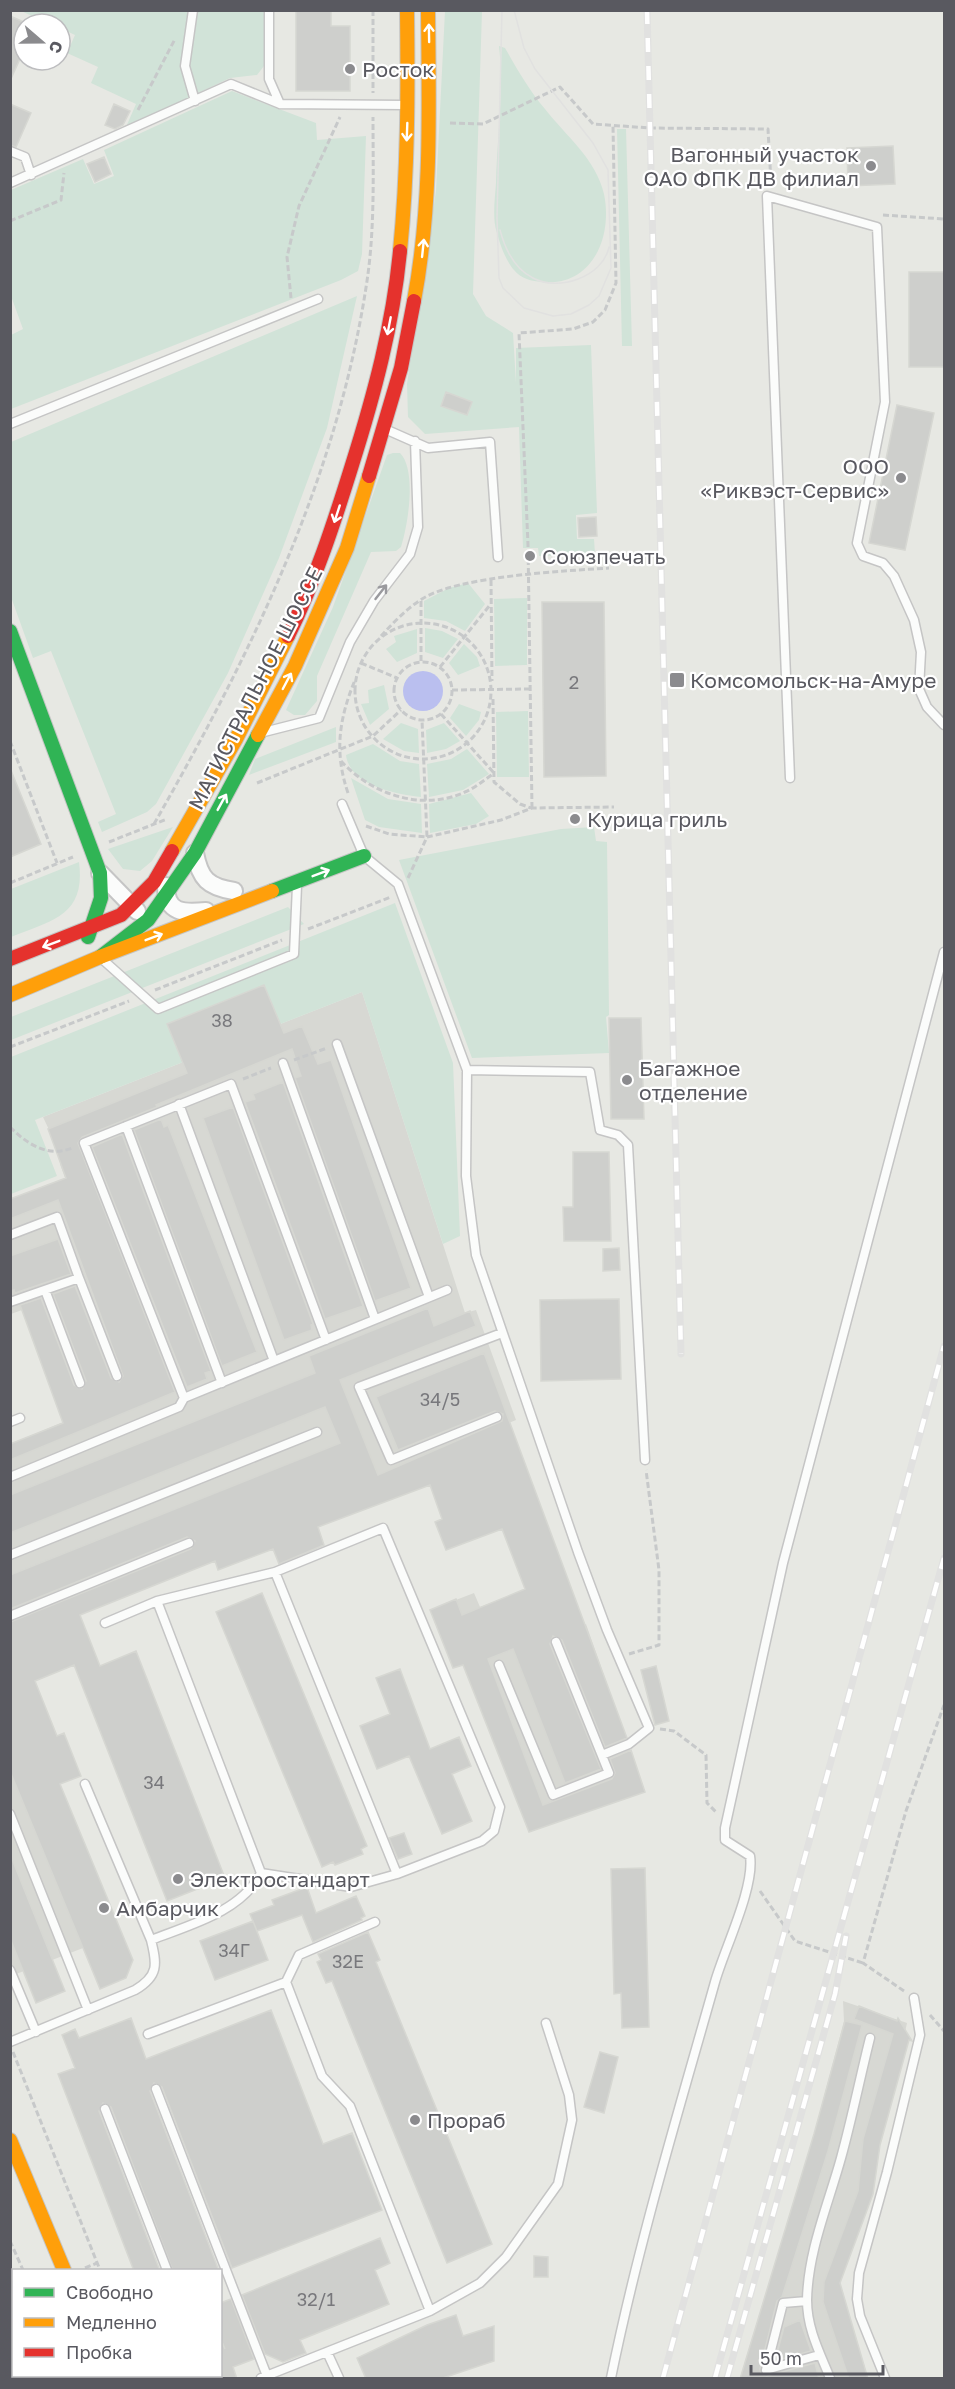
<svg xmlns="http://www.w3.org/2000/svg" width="955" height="2389" font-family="'Golos Text',sans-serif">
<rect width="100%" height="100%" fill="#e7e8e3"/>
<path fill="#d7d8d3" d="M362,992L465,1313L476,1310L516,1420L200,1545L11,1626V1444L63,1422L22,1310L11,1314V1199L65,1178L60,1164V1153L43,1117Z
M474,1593L480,1607L511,1595L568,1631L586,1624L645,1792L529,1832L464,1665L453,1668L430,1610Z
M10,1771L109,1962L92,1970L83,1948L11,1976Z
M843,2001L907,2023L880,2145L873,2194L840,2283L868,2378H740L814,2134L844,2021Z"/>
<path fill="#d1e3d8" d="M21,11H264V66L257,75L230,78L126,127L136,104L91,83L98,67L67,53L75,35L60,28V24H50Z
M445,11H482L473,294L486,316L513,333L516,383V348L591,345L597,513L576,515L577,539H594L595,554L539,556L538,548H523L519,427L425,434L408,417L407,384L436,191Z
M499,46L505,48C517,69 529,90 545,109C566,136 596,159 604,194C613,237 592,287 542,282C532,281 521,279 514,270C506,261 500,245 497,233C492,218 495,199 496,183C497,138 504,90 499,46Z
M232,91L316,123L317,140L366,136L362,254L358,271L341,280L11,409V335L23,329L11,296V190L83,159L94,184L114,176L104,150Z
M617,129H626L632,346H622Z
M357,296L327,428L279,558L228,673L156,804L147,812L102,832L98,822L116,814L51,651L33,658L11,597V442Z
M393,453H400C417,470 408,525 401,547L396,551L371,552L317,676V701L305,715H294L286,710L333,607L387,455Z
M468,583L485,604L465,631L446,621L424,618V601L449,588Z
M527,598V665L495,666L494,599Z
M425,628L442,631L458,639L443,658L425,652Z
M417,629V653L397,662L386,649L396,642L394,636Z
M464,644L477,657L480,666L458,675L449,663Z
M384,685L389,709L370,725L361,704L369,703L368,690Z
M459,704L481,712L479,720L466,736L450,718Z
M528,711L529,777H497L496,712Z
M401,723L418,729L419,753L404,751L383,739Z
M444,723L460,741L446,749L427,753L426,730Z
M336,727V742L249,775L255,759Z
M373,744L400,761L419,764L421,797C396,794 350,786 346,755Z
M467,749L489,774L463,790L429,797L427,764L451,759Z
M351,778L388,799L421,804L422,833L379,827L365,820Z
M471,793L489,816L476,824L430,833L429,804Z
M173,827L152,861L140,871L123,869L108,849Z
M594,827L596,841L607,842L609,1015L606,1017L609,1053L472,1058L399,860L561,829Z
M79,862C86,916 52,920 11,937V889Z
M395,903L453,1063L460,1236L443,1244L362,992L35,1120L57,1176L11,1194V1057Z
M288,907L304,924L11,1040V1017Z"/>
<path fill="#babfef" d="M403 691a20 20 0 1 1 40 0a20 20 0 1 1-40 0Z"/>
<path fill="#cecfcc" stroke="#d6d7d2" stroke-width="1.5" d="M296,10H331V26H350V91H296Z
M10,16L24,22V50L10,81Z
M10,104L31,113L16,147L10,145Z
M114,104L130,111L123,125L115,129L105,125Z
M893,146L895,184L848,186L847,148Z
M104,157L111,174L95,182L87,164Z
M909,272H945V367H909Z
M446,392L472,402L467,415L441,406Z
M897,405L934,413L905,550L869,543Z
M596,517L597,536L579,537L578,518Z
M542,602H604L606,776L544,777Z
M10,768L41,844L10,857Z
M264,985L284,1033L302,1026L318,1064L331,1060L411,1288L375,1301L295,1078L301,1076L292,1049L156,1105L157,1107L82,1137L78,1143L175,1392L10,1460V1444L63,1423L20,1305L41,1298L74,1385L82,1389L86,1381L53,1294L75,1286L111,1378L119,1382L123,1376L58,1200L10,1219V1199L66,1178L48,1129L187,1073L167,1024Z
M609,1018H641L644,1119H611Z
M283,1082L363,1306L325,1319L245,1102L255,1099L253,1094Z
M233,1107L313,1324L311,1325L312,1330L284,1340L203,1118Z
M161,1119L164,1127L168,1125L257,1352L222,1366L134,1130Z
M122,1134L211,1371L205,1373L207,1379L187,1387L92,1147Z
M573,1152H609L611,1241H564L563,1207H573Z
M58,1239L71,1274L15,1293L14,1290L10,1291V1256Z
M619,1248L620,1270L603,1271V1249Z
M619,1299L621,1379L541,1381L540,1300Z
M428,1308L434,1326L470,1311L476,1326L340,1380L378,1475L502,1421L503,1414L495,1411L398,1450L376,1397L484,1353L627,1738L605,1747L562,1640L553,1636L550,1644L601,1769L565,1783L513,1649L488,1659L543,1805L612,1779L615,1773L610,1759L631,1750L645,1792L529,1832L463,1665L453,1668L430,1610L456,1599L462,1615L525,1589L502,1529L446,1550L435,1522L442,1519L430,1485L318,1527L324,1545L279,1564L273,1549L218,1570L215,1561L80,1615L100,1666L136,1651L225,1878L167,1901L74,1665L35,1681L57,1736L64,1733L81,1776L60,1784L133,1960L126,1978L100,1989L10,1771V1622L191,1549L195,1541L187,1537L10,1609V1575L340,1443L325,1407L10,1533V1495L315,1373L309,1356Z
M262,1593L367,1846L361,1849L363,1854L335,1865L333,1862L322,1867L216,1612Z
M656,1666L669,1721L655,1725L641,1670Z
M400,1669L430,1749L459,1737L471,1766L452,1774L472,1821L442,1834L409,1756L377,1769L360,1726L390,1714L376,1678Z
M404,1833L412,1854L398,1859L389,1838Z
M10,1854L65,1991L36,2003L10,1938Z
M645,1868L649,2027L622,2028L621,1993L614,1994L611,1869Z
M307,1887L316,1913L356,1896L365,1916L361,1918L362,1920L313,1942L302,1915L257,1931L250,1914L274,1905L272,1900Z
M253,1921L268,1960L215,1980L200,1941Z
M368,1932L380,1960L376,1962L492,2244L447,2263L332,1981L326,1983L317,1962L321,1960L318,1954Z
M859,2006L897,2021L898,2018L912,2041L909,2040L880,2145L873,2194L840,2283L868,2379H849L823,2302L824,2282L858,2191L863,2139L893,2034L854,2019Z
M271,2010L323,2144L352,2133L382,2210L232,2268L162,2087L154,2083L150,2091L219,2271H173L111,2107L103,2103L99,2111L160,2271H134L58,2074L75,2068L62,2035L75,2029L79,2038L131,2018L146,2059Z
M845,2021L862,2025L828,2151L782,2297L777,2301L760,2369L761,2374L767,2376L815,2363L819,2379H740L814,2134Z
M600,2052L618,2057L604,2113L584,2107Z
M380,2238L390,2263L375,2270L389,2304L300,2340L306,2353L283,2362L265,2354L242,2295Z
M534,2256L548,2257V2277H534Z
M231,2299L254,2359L233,2367L237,2379H220V2339L225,2349L220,2337V2303Z
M456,2315L463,2336L494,2326V2361L440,2379H366L357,2358L427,2325Z
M800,2320L811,2351L775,2361L784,2327Z"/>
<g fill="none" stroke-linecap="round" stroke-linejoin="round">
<defs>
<path id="lane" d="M193,10L185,66L195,101
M269,10V79L280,104
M10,151L25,157L31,175
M10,183L231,84L280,104L405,105
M10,424L318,299
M385,429L428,448L490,442L498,557
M264,732L319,718L350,642L374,601L410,554L418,527L415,441
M790,778L767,196L877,227L885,402L857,543L863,556L883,563L894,576L914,620L921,652L919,689L927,707L944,725
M342,804L364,856L398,884L467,1070L466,1176L476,1255L578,1552L607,1630L649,1728L629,1744L602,1755
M102,959L158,1009L294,954L297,886
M337,1044L429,1297
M283,1063L375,1319
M467,1070L590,1072L600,1130L618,1135L628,1145L645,1460
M179,1104L274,1361
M126,1126L222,1383
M10,1235L57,1217L79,1278L10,1302
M79,1278L117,1376
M45,1290L80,1383
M184,1398L84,1143L231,1084L326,1340
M497,1417L391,1460L359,1387L502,1333
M10,1422L20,1418
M10,1477L179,1407L184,1398L447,1290
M10,1555L317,1432
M157,1601L261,1873L351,1887L397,1874
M10,1616L189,1543
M105,1623L157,1601L275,1572L383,1528L500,1807L494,1831L482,1841L397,1874L275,1572
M499,1665L553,1795L609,1773L556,1642
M10,1814L88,2010
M151,1940C189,1925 241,1912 261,1873
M10,1970L36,2032
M286,1982L322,2076L350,2106L430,2311
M148,2034L286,1982L299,1955L375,1922
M10,2042L135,1990C159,1976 157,1964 151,1940L85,1784
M156,2089L267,2376
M105,2109L167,2270
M807,2301L783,2303L766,2370L819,2355
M327,2352L339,2378
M35,2376L36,2378
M261,2378L430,2311L480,2283L506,2257L558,2184L572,2120L569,2095L546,2023
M611,2378C638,2245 678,2113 715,1982C724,1950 755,1887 750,1856L725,1840V1828L783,1563L944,952
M830,2378C820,2353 807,2329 807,2300C808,2251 828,2205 841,2158C852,2118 860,2078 870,2038
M885,2378L860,2316L857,2299L859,2273L887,2172L920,2035L914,1998"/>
<path id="street" d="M195,853C200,879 208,887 234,891
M100,873L137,911
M166,886C166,914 184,913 206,911
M10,2337L14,2336"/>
<path id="fast" d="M10,631L100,873L101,898L88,937
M272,891L364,856
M100,957L148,920L195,853L258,735"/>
<path id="slow" d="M400,251C408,171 408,91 407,10
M414,301C432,205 429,108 428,10
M258,735L295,666L347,548L369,476
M172,851L236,739L288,636
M10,995L100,957L272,891
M10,2140L64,2270
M108,2376L109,2378"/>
<path id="jam" d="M369,476L401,368L414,301
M288,636C315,581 334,523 352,465C374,395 393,325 400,251
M10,959L121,915L154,882L172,851"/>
</defs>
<use href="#lane" stroke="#c5c5c5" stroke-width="11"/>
<use href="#street" stroke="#c5c5c5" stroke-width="20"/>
<use href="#fast" stroke="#c5c5c4" stroke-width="16"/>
<use href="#slow" stroke="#c5c5c4" stroke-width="16"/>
<use href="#jam" stroke="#c5c5c4" stroke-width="16"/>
<path stroke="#c7c9ca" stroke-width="3" stroke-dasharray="6 3" stroke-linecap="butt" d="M373,10V93
M138,110L175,39
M450,123L483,124L560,87L593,124L650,128L768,129L771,183
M883,215L944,219
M10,221L61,200L64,173
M291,298L287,257L299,206L340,117
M491,580L492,681
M355 691a68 68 0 1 1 136 0a68 68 0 1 1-136 0Z
M381,636C393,623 406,609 422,599C458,576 564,571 609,568
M421,661V599
M394 691a29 29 0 1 1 58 0a29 29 0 1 1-58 0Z
M361,663L397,678
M440,667L490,605
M452,690L530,689
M493,699L494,782L520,804L531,808
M441,714L494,773
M10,741L57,863
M341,761C371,794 422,812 465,792C475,788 484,780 493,774
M257,783L373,736L401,710
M348,793C334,752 339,719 355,680
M532,808L528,545L519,333L573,329L593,322L605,310L616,283L613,126
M154,824C251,654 338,477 367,281C375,227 373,172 373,117
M366,826L389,834L427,837L422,720
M109,842L167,819
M408,878L427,837L501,820L532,808L614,807
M10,883L73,857
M308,929L391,897
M155,990L282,940
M10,1047L129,1001
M294,1060L327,1048
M243,1079L271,1068
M10,1127C27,1144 48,1158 72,1148
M629,1654L659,1645V1570L646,1470
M660,1729L674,1731L706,1755L707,1803L717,1813
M760,1891L795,1941L863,1963
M904,1991L863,1963L906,1811L944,1705
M930,2015L944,2031
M13,2052L100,2270
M10,2241L23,2270
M85,2268L97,2263
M74,2376L75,2378
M143,2376L144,2378"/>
<use href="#lane" stroke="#fbfcfb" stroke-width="8"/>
<use href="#street" stroke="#fbfcfb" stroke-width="16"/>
<use href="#fast" stroke="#30b455" stroke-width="14"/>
<use href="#slow" stroke="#ff9f0a" stroke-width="14"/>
<use href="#jam" stroke="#e5322d" stroke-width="14"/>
<path stroke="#e1e1e0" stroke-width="1.5" d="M502,10L497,218L499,278L503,288L524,308L553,316L571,314L589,305L599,296L611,268L608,170L593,143L535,69L524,48L514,10
M500,230C505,249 515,269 533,278C558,292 603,277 609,247"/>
<defs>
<path id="rail" d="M647,10L681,1354
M663,2378L944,1346
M715,2378L944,1558
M727,2378L835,1994L846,1936"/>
</defs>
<use href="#rail" stroke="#e1e1e0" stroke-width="7"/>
<use href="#rail" stroke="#fff" stroke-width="4.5" stroke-dasharray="14" stroke-linecap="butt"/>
</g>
<defs><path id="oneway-shaft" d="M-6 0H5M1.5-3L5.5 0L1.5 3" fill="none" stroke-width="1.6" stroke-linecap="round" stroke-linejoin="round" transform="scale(1.5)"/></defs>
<g stroke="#fff">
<use href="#oneway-shaft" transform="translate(429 33) rotate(-91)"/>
<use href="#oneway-shaft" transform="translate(407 132) rotate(92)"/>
<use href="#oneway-shaft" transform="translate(423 248) rotate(-84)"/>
<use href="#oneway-shaft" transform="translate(389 326) rotate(101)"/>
<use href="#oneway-shaft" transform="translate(337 514) rotate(108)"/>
<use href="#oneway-shaft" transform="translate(287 681) rotate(-62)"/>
<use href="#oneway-shaft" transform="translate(222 802) rotate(-61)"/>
<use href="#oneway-shaft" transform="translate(321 873) rotate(-21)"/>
<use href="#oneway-shaft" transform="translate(154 937) rotate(-21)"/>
<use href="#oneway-shaft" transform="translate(51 944) rotate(159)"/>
</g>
<use stroke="#9a9a9e" href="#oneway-shaft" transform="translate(381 592) rotate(-52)"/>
<g fill="#8b8b8e" stroke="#fff" stroke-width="2">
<circle cx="350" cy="69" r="6"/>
<circle cx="871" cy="166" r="6"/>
<circle cx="901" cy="478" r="6"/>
<circle cx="530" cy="556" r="6"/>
<rect x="669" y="672" width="16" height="16" rx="3"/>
<circle cx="575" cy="819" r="6"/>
<circle cx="627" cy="1080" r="6"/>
<circle cx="178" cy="1879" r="6"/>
<circle cx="104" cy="1908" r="6"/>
<circle cx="415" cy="2120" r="6"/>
</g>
<g text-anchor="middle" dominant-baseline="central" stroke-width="4.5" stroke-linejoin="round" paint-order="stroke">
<g font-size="18" fill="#78787c">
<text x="574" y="682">2</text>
<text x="222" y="1020">38</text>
<text x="440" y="1399">34/5</text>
<text x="154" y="1782">34</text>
<text x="234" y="1950">34Г</text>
<text x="348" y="1961">32Е</text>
<text x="316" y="2299">32/1</text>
</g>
<g font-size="21" fill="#595960" stroke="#fff" text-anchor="start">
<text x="362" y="69">Росток</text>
<text x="859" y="154" text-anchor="end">Вагонный участок<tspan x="859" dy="24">ОАО ФПК ДВ филиал</tspan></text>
<text x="889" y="466" text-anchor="end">ООО<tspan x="889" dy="24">«Риквэст-Cервис»</tspan></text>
<text x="542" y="556">Союзпечать</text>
<text x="690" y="680">Комсомольск-на-Амуре</text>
<text x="587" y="819">Курица гриль</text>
<text x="639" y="1068">Багажное<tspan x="639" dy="24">отделение</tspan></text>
<text x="190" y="1879">Электростандарт</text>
<text x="116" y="1908">Амбарчик</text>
<text x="427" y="2120">Прораб</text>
</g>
<g font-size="21" fill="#595960" stroke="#fff">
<text transform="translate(255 688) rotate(-63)">МАГИСТРАЛЬНОЕ ШОССЕ</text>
</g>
</g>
<rect width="955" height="2389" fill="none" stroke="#595960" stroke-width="24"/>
<rect x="12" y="2269" width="210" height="108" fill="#ffffff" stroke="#bdbdbf" stroke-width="1.5"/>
<rect x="24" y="2288" width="30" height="9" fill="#30b455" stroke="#bdbdbf" stroke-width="1.5"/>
<text x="66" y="2299" font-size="18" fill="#595960">Свободно</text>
<rect x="24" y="2318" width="30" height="9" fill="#ff9f0a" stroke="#bdbdbf" stroke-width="1.5"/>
<text x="66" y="2329" font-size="18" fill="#595960">Медленно</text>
<rect x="24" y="2348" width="30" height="9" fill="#e5322d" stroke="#bdbdbf" stroke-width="1.5"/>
<text x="66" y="2359" font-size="18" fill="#595960">Пробка</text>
<g transform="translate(42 42) rotate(110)"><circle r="28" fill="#ffffff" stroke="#bdbdbf" stroke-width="1.5"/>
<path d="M0-4.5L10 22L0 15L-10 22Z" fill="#8b8b8e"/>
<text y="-9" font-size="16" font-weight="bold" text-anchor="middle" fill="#595960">С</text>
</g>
<path d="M751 2365v9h132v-9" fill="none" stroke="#595960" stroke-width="3"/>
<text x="760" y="2365" font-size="18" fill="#595960" stroke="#ffffff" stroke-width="4.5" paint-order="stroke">50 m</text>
</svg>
